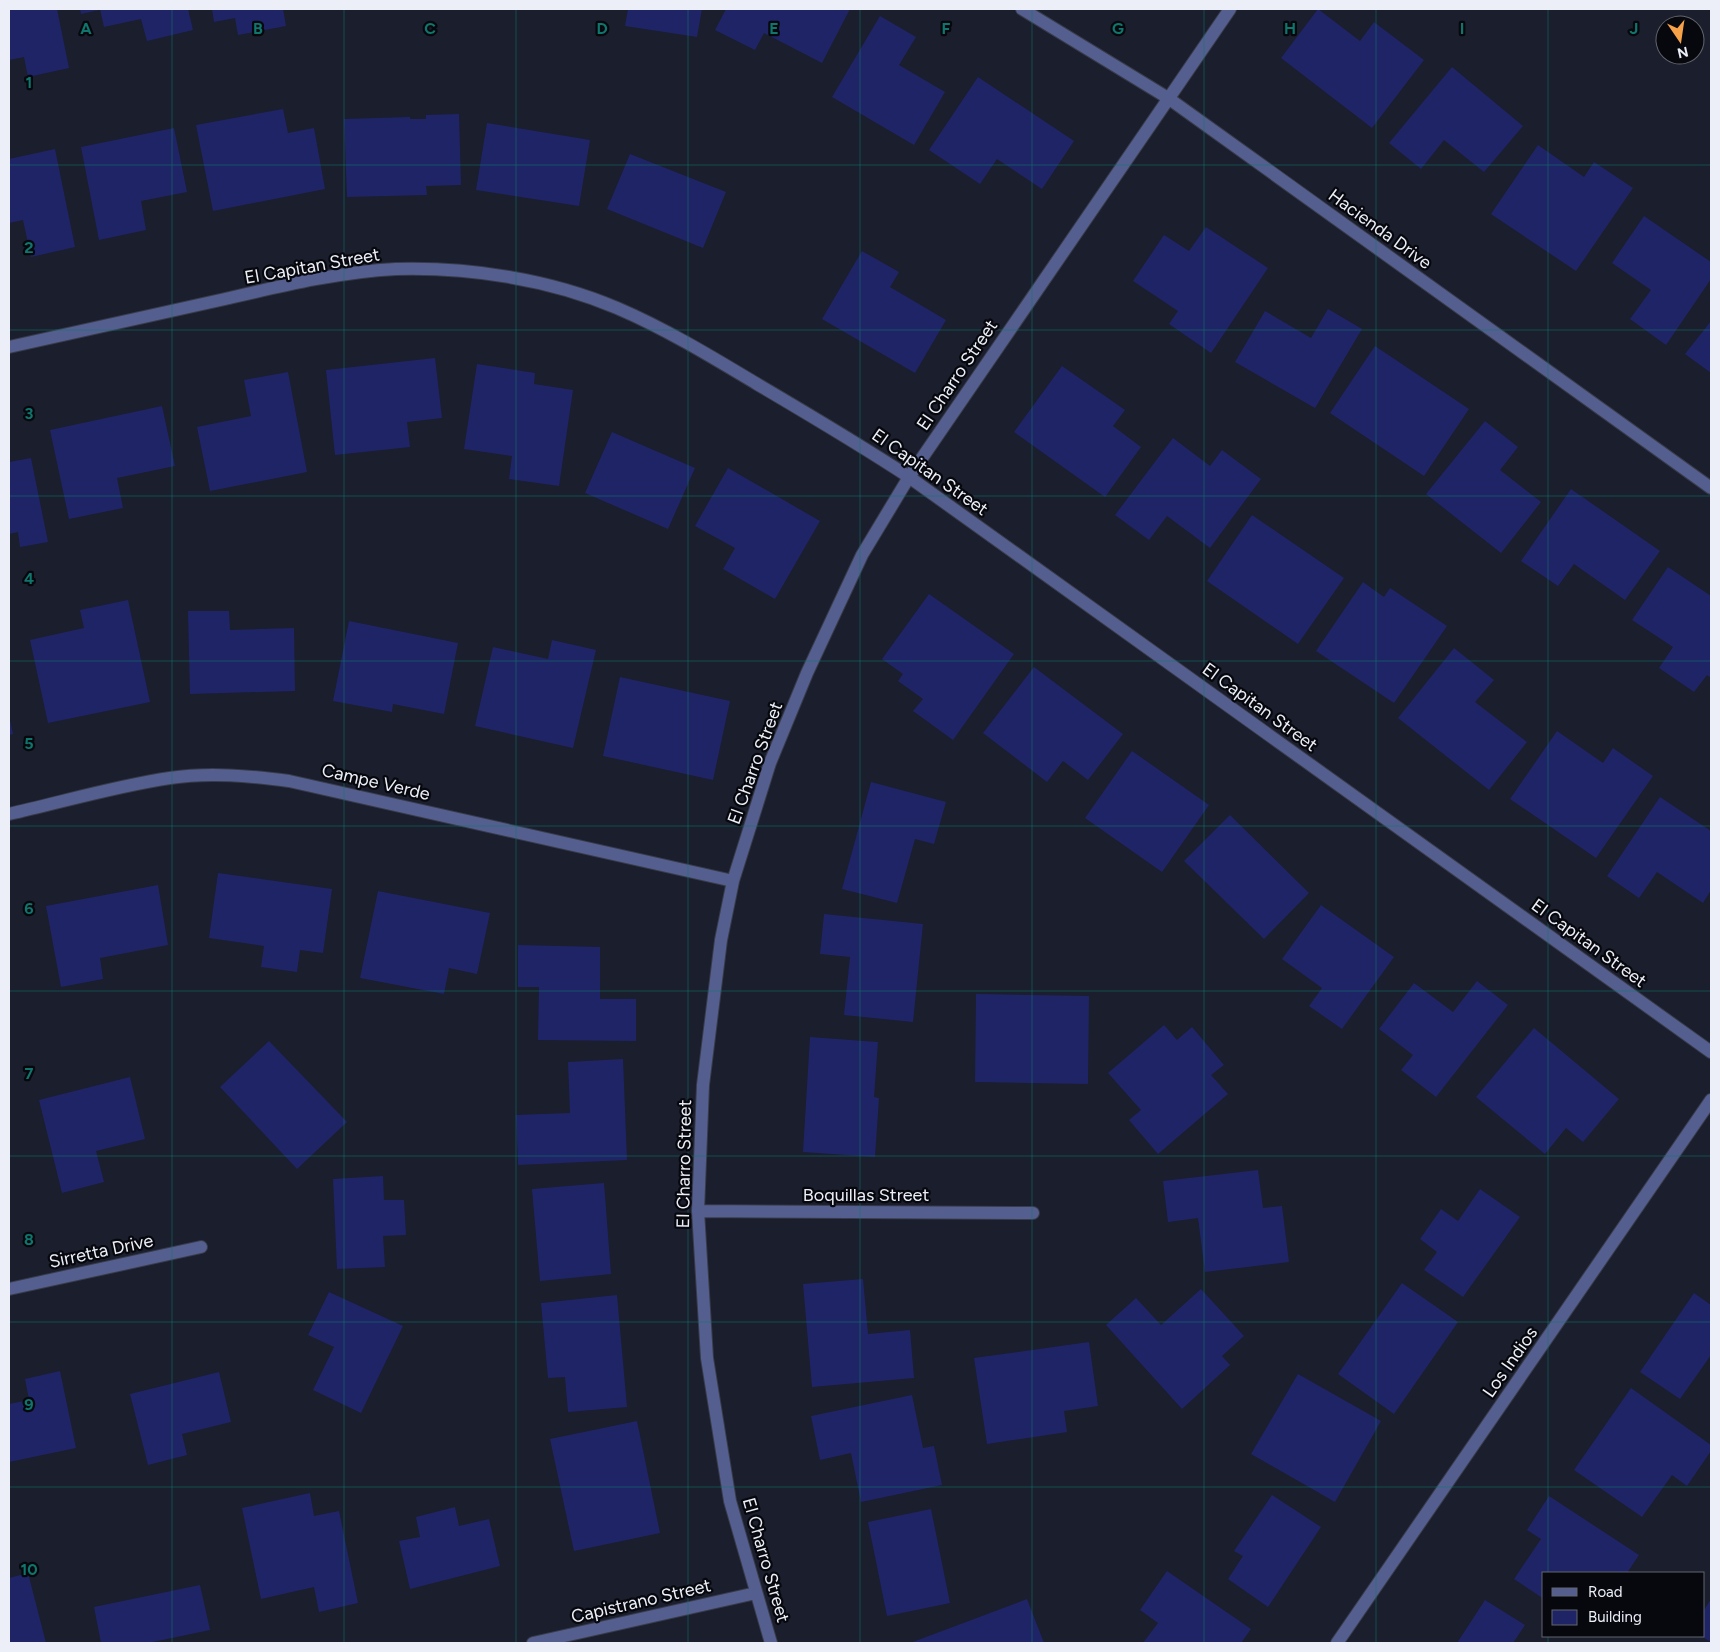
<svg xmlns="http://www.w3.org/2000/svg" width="1720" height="1652" font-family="Figtree,sans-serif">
<rect width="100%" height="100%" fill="#1b1e2c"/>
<path fill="#1f2466" d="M9,9H57L69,68L28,77L24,57L9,60Z
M80,9H99V10L81,14Z
M100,9H188L193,30L147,41L141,19L104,27Z
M212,9H283L286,26L238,35L235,18L214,22Z
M628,9H702L697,37L625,26Z
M726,9H850L822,63L764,33L755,50L715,30Z
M1318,9L1360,41L1374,22L1424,60L1372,128L1281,58Z
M880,16L916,37L899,65L945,92L914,145L832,97Z
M1452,67L1523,126L1484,172L1444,140L1421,169L1389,143Z
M978,77L1074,141L1042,189L997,159L980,184L929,150Z
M283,109L288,133L314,128L325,189L213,211L196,125Z
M459,114L461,185L426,186L427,195L347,197L344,119L410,117V119H426V115Z
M487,123L590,140L579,206L476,190Z
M174,128L187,192L141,201L146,230L99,240L81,147Z
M1538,145L1584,177L1594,162L1633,188L1576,271L1491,214Z
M55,149L75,247L31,257L23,220L9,223V159Z
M630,154L726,192L703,248L607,209Z
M1644,216L1711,262V279L1666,345L1630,319L1651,290L1612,263Z
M1206,227L1268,268L1211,353L1169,324L1178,311L1133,281L1164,235L1189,251Z
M862,251L899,272L890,287L946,320L915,373L822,319Z
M1328,309L1362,329L1315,408L1235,362L1265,311L1311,338Z
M1711,321V373L1685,354Z
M1375,346L1469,409L1424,476L1330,413Z
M435,358L442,418L407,422L410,447L335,455L326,370Z
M477,364L535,373L534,384L573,390L559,486L509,479L512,456L464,449Z
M1062,366L1125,410L1113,426L1141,447L1105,497L1014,432Z
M288,372L307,472L210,491L197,427L251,416L244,380Z
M162,406L175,466L117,478L123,508L69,519L50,430Z
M1485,421L1518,447L1500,470L1541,502L1501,553L1426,494Z
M612,432L695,468L668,529L585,493Z
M1173,438L1210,466L1222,450L1261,479L1210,548L1167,516L1149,540L1115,515Z
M31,458L48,542L20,547L18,532L9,534V462Z
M728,468L820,521L775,599L723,569L735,548L695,526Z
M1571,489L1660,551L1625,600L1574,564L1558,586L1521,561Z
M1252,515L1344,578L1298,644L1207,581Z
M1668,567L1711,596V678L1707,675L1694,692L1659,668L1673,647L1632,620Z
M1363,582L1384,597L1390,588L1447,626L1394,703L1316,651Z
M929,594L1014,654L953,740L913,711L923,699L898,681L903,674L882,659Z
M128,600L150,702L48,723L30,640L84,628L80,610Z
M188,611H229L230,630L294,628L295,691L190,694Z
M349,621L458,643L444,714L393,704L392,712L333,701Z
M552,640L596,650L573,748L475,726L493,647L548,659Z
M1454,648L1494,680L1475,702L1527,742L1489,790L1398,718Z
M1034,667L1123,734L1088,780L1063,761L1047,782L983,733Z
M620,677L730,701L713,780L603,756Z
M9,716L13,734L9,735Z
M1557,731L1603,763L1613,748L1653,776L1596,858L1510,799Z
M1132,751L1209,805L1162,872L1085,818Z
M871,782L946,802L934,844L915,839L897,903L842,889Z
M1660,797L1711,831V890L1703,903L1657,872L1639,898L1607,876Z
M1230,815L1309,893L1264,939L1184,861Z
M218,873L332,889L323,953L300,950L297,972L261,967L264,946L209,938Z
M158,885L168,945L100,958L103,979L61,987L46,906Z
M378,891L490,913L477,974L449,968L444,994L360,978Z
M1321,905L1394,957L1342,1029L1309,1006L1322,988L1282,959Z
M824,914L923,924L913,1022L844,1015L850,957L820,954Z
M518,945L600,947V999H636V1041L538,1040L539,987H518Z
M1477,981L1508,1005L1436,1097L1401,1070L1413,1055L1379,1029L1414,983L1453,1012Z
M976,994L1089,996L1088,1084L975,1082Z
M1164,1025L1177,1040L1192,1027L1224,1065L1211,1075L1228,1094L1158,1154L1129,1120L1141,1110L1108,1073Z
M1534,1028L1619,1099L1583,1142L1566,1128L1545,1154L1476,1097Z
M810,1037L878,1042L874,1097L879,1098L875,1157L803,1152Z
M269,1041L347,1122L297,1169L220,1087Z
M623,1059L627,1160L518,1165L516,1115L570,1113L568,1062Z
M130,1077L145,1139L96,1151L104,1182L62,1193L39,1100Z
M1258,1170L1263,1208L1282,1206L1289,1262L1205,1272L1198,1218L1168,1222L1163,1181Z
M383,1176L384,1200H404L406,1235L383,1236L385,1267L337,1269L333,1179Z
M604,1183L611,1274L540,1281L532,1189Z
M1480,1189L1520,1217L1463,1297L1424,1270L1437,1252L1420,1239L1441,1209L1458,1221Z
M863,1279L868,1334L910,1330L914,1378L812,1387L803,1284Z
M1402,1283L1458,1322L1394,1414L1338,1374Z
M1201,1289L1244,1336L1222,1356L1230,1365L1182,1409L1106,1325L1136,1298L1161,1325Z
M329,1292L403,1326L361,1413L313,1390L334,1347L308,1335Z
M1694,1293L1711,1305V1355L1680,1399L1640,1372Z
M617,1295L627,1407L568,1412L565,1377L548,1378L541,1303Z
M1089,1342L1098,1406L1064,1411L1067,1432L987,1444L974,1358Z
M60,1371L76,1448L9,1462V1404L29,1400L25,1379Z
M219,1372L231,1422L182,1434L187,1455L148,1465L130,1394Z
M1298,1374L1381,1421L1335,1502L1251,1454Z
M1631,1388L1711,1445V1451L1687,1486L1672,1475L1642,1517L1574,1470Z
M912,1395L923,1448L934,1446L942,1485L861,1502L851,1453L820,1460L811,1416Z
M637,1421L660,1533L574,1551L550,1439Z
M310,1493L314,1516L339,1511L358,1603L319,1612L314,1587L261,1599L242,1508Z
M1272,1495L1321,1527L1268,1607L1228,1579L1243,1556L1234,1551Z
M1549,1496L1639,1555L1627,1573H1544V1599L1514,1579L1541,1539L1527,1530Z
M455,1507L459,1526L489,1519L500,1566L410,1589L399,1541L420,1537L416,1517Z
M931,1509L950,1603L887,1616L868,1522Z
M1167,1571L1251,1629L1241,1643H1143L1158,1623L1140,1610Z
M28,1573L46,1643H9V1578Z
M200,1585L210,1630L148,1643H101L94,1607Z
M1027,1599L1044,1643H910Z
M1711,1599V1642L1701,1636H1704V1610Z
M1485,1600L1525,1625L1513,1643H1457Z"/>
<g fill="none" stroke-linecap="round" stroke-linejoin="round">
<defs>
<path id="minor" d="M1022,9L1168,98L1711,488
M9,347C81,331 153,315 225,299C281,286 338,272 396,269C469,267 549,279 617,308C666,329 712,357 757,384C808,414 859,444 909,477L1711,1052
M9,814C62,802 116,786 170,778C210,772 250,776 289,781L733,881
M698,1211L1033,1213
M9,1289L201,1247
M533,1643L756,1593
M771,1643L730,1501L707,1358L698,1211L703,1085L721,940L733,881L770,763L807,673L862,555L909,477L1230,9
M1337,1643L1711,1100"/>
</defs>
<use href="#minor" stroke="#383b49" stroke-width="14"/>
<use href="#minor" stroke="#545f90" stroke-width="12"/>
</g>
<path fill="none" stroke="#0f766e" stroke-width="1" stroke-opacity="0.55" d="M172,9V1643M344,9V1643M516,9V1643M688,9V1643M860,9V1643M1032,9V1643M1204,9V1643M1376,9V1643M1548,9V1573M9,165H1711M9,330H1711M9,496H1711M9,661H1711M9,826H1711M9,991H1711M9,1156H1711M9,1322H1711M9,1487H1711M1548,1636V1643"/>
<g text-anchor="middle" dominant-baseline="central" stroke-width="4.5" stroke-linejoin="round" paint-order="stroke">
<g font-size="18" fill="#eceff8" stroke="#07080e">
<text transform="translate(1380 229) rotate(36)">Hacienda Drive</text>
<text transform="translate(312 266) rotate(-10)">El Capitan Street</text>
<text transform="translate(957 375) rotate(-56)">El Charro Street</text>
<text transform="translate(930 472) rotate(35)">El Capitan Street</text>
<text transform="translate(1260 707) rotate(36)">El Capitan Street</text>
<text transform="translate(755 763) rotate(-70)">El Charro Street</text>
<text transform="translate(376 782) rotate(13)">Campe Verde</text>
<text transform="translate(1589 943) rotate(36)">El Capitan Street</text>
<text transform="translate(684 1164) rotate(-89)">El Charro Street</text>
<text x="866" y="1195">Boquillas Street</text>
<text transform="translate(101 1251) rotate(-12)">Sirretta Drive</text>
<text transform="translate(1510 1362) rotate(-55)">Los Indios</text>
<text transform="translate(766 1560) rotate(74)">El Charro Street</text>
<text transform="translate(641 1601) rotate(-13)">Capistrano Street</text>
</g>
</g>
<g font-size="16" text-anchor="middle" font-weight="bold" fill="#0f766e" stroke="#07080e" stroke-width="4.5" stroke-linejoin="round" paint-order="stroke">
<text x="86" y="34">A</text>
<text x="258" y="34">B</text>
<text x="430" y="34">C</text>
<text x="602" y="34">D</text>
<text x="774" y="34">E</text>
<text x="946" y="34">F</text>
<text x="1118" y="34">G</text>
<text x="1290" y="34">H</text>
<text x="1462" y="34">I</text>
<text x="1634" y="34">J</text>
<text x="29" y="88">1</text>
<text x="29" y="253">2</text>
<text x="29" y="419">3</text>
<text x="29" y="584">4</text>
<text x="29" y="749">5</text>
<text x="29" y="914">6</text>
<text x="29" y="1079">7</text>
<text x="29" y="1245">8</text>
<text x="29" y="1410">9</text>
<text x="29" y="1575">10</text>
</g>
<rect width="1720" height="1652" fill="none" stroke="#eceff8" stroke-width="20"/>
<rect x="1542" y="1572" width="162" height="65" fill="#07080e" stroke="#63646c"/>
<rect x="1552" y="1588" width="25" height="8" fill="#545f90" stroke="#63646c"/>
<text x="1588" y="1597" font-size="15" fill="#eceff8">Road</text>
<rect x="1552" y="1610" width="25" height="15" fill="#1f2466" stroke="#63646c"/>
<text x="1588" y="1622" font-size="15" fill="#eceff8">Building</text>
<g transform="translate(1680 40) rotate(167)"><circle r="24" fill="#07080e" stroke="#63646c"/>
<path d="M0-4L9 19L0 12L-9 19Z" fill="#f7a248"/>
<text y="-8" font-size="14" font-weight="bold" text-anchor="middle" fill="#eceff8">N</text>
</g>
</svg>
